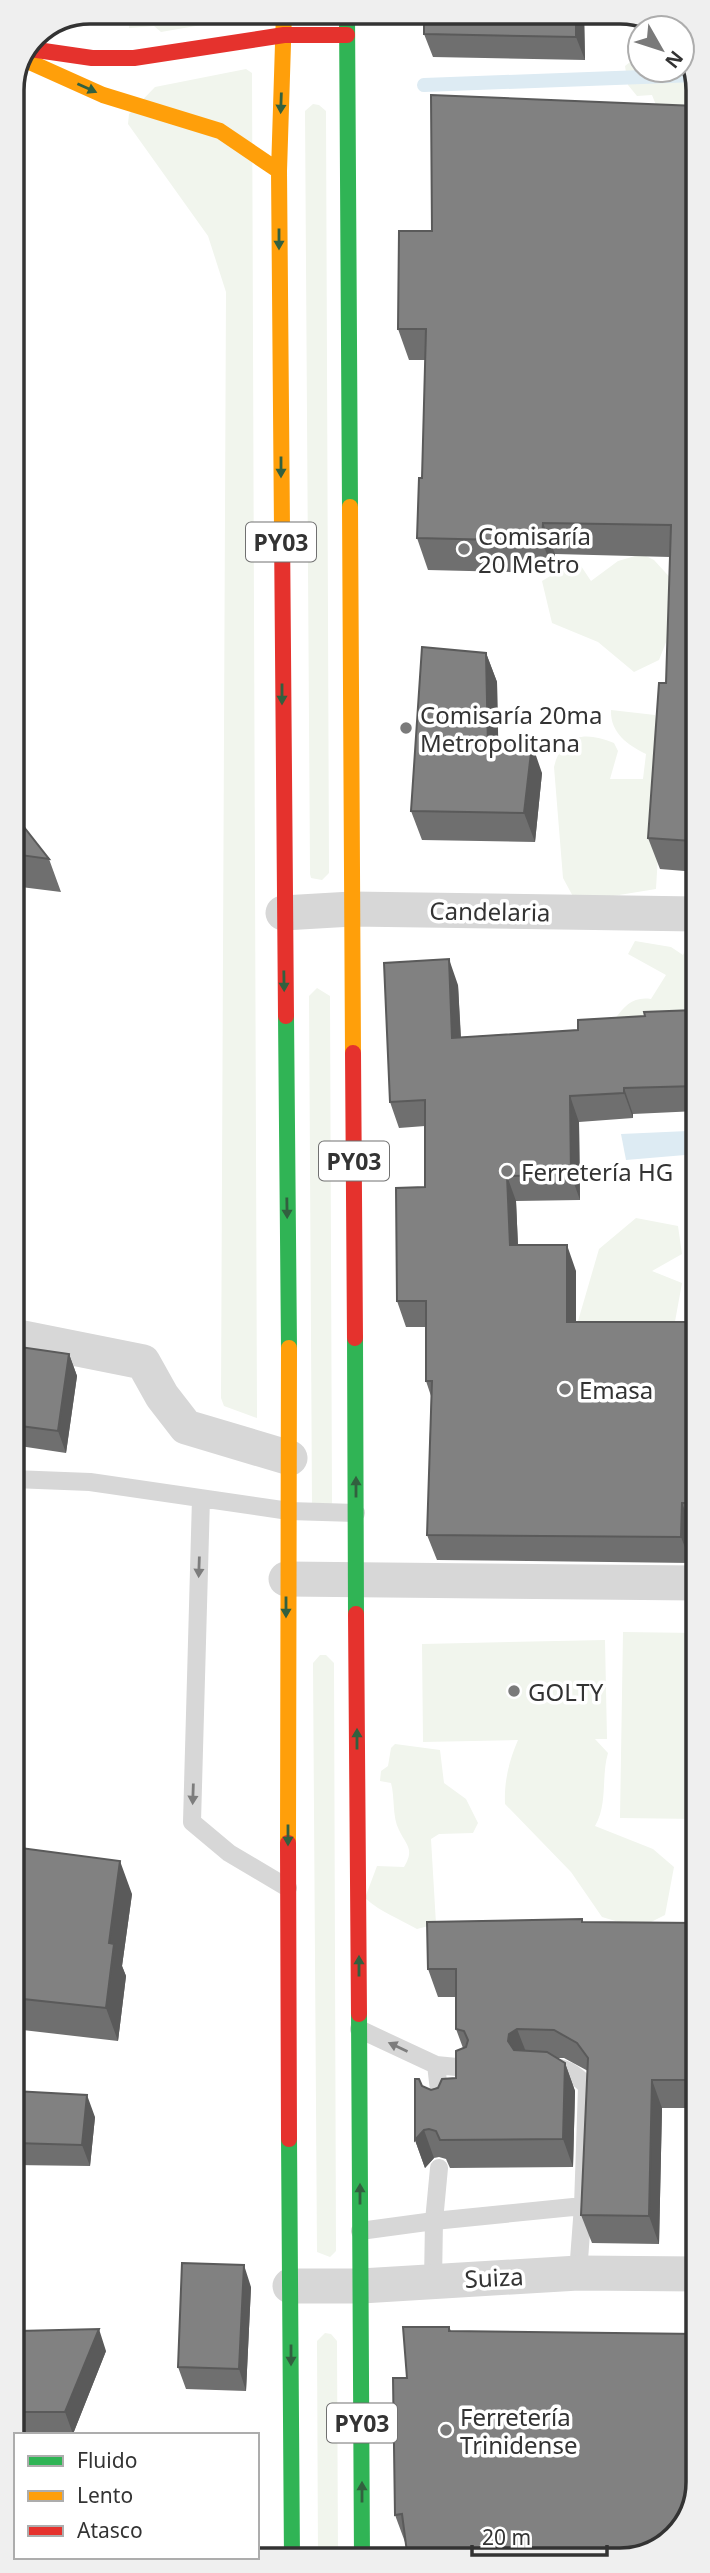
<svg xmlns="http://www.w3.org/2000/svg" width="710" height="2573" font-family="'Noto Sans',sans-serif">
<rect width="100%" height="100%" fill="#fff"/>
<path fill="#f1f5ed" d="M200,12H254L248,17L161,32L154,26L129,28V24C154,23 176,16 200,12Z
M682,50L696,75V128L660,115L652,95L637,96L628,85L625,66L640,54V70H682Z
M246,69L252,73L257,1418L224,1406L221,1398L226,292L208,236L128,124L129,114L155,87Z
M313,104L319,105L326,111L329,873L322,880L311,878L310,874L305,111Z
M642,554L654,560L685,594L659,660L634,672L598,642L552,623L542,581L565,567L581,566L591,581L618,561Z
M611,710L655,715L664,752L656,889L576,902L563,878L554,767C562,734 585,731 614,743L618,751L610,779H643L646,754C627,745 610,732 611,710Z
M693,933L697,936V993L679,1015L612,1023C623,1008 631,996 651,999L666,975L628,954L635,941L671,947L683,955Z
M317,988L330,996L332,1504L312,1505L309,996Z
M636,1218L678,1226L682,1254L652,1271L682,1283L674,1327L576,1328L599,1249Z
M623,1632L697,1633V1819L620,1818Z
M605,1640L607,1739H595L608,1753C601,1777 608,1804 595,1826L653,1849L674,1867L665,1915L639,1928L602,1917L571,1872L505,1804C504,1781 509,1761 518,1740L423,1742L422,1644Z
M320,1655H326L334,1663L336,2251L330,2257L317,2252L313,1663Z
M395,1744L440,1750L444,1783L466,1799L478,1823L473,1833L439,1834L431,1839L436,1924L417,1929C398,1918 382,1913 365,1898L377,1866L404,1867C415,1849 406,1845 399,1830C392,1817 395,1797 391,1783L380,1781L381,1771L388,1766L391,1748Z
M325,2333L331,2334L337,2341L338,2560H318L317,2341Z"/>
<path fill="#ddebf3" d="M688,1131L692,1152L685,1155L626,1160L621,1134Z"/>
<g fill="none" stroke-linecap="round" stroke-linejoin="round">
<path stroke="#ddebf3" stroke-width="14" d="M424,85L696,75"/>
<path stroke="#d7d7d7" stroke-width="18" d="M13,1479L90,1482L289,1511L356,1513
M201,1498L192,1822L229,1853L288,1888
M359,2029L436,2065L467,2068
M436,2065L441,2107
M360,2231L434,2221L439,2168
M578,2273L583,2206
M433,2281L434,2221L583,2206L587,2086C575,2074 564,2065 546,2067"/>
<path stroke="#d7d7d7" stroke-width="35" d="M283,913L352,909L697,914
M13,1336L143,1362L162,1396L186,1427L290,1458
M286,1579L697,1583
M290,2286H361L578,2273L698,2274"/>
<path stroke="#30b455" stroke-width="16" d="M347,13L350,507
M286,1016L289,1348
M355,1338L356,1614
M359,2014L362,2560
M289,2139L292,2560"/>
<path stroke="#ff9f0a" stroke-width="16" d="M25,60L103,95L220,131L279,171
M350,507L353,1053
M282,530L279,171L284,12
M288,1843L289,1348"/>
<path stroke="#e5322d" stroke-width="16" d="M30,49L92,58H134L284,35H347
M282,530L286,1016
M353,1053L355,1338
M356,1614L359,2014
M288,1843L289,2139"/>
</g>
<path fill="#6f6f6f" d="M424,13H584L585,60L433,57L424,34Z
M696,106L697,872L660,869L648,838L666,683L670,557L555,554L554,573L428,570L417,538L422,478L425,360H409L398,329L432,231Z
M486,653L497,682L498,746L542,773L535,842L422,840L411,811Z
M13,813L49,859L61,892L13,886Z
M458,985L461,1037L578,1030L645,1016L695,1010L697,985V1111L633,1114V1118L579,1122L580,1200L516,1201L518,1245L576,1271V1322L695,1347V1449H697V1528H692L691,1563L437,1560L427,1535L431,1396L426,1381V1327H406L397,1301L425,1187V1126L399,1128L390,1102Z
M13,1346L69,1354L77,1376L66,1453L13,1445Z
M13,1847L132,1894L122,1966L126,1976L118,2041L14,2029Z
M583,1922L697,1923V2108H662L659,2244L592,2243L581,2215L588,2071L564,2058H557L565,2063L575,2091L573,2167L450,2168L446,2159L439,2157L434,2158L425,2168L415,2140L422,2086L431,2090L456,2078L463,2048L456,2029V1997H438L428,1969Z
M14,2091L95,2117L90,2166L14,2165Z
M251,2287L246,2391L186,2389L178,2367Z
M449,2327L451,2331L679,2534L635,2559L408,2560L406,2542H405L395,2515L407,2378Z
M106,2351L73,2434L18,2433L14,2422V2378Z"/>
<path fill="#5a5a5a" d="M576,13H584L585,60L576,37Z
M543,523L555,554L554,573L542,541Z
M486,653L497,682L499,776L488,747Z
M532,744L542,773L535,842L524,813Z
M693,828L697,839V854L692,841Z
M449,959L458,985L462,1063L452,1038Z
M624,1088L633,1114V1118L624,1093Z
M570,1096L579,1122L580,1200L571,1175Z
M507,1176L516,1201L519,1270L510,1245Z
M567,1245L576,1271V1347L567,1322Z
M686,1322L695,1347V1474L686,1449Z
M69,1354L77,1376L66,1453L58,1431Z
M682,1503L692,1528L691,1563L681,1537Z
M120,1861L132,1894L122,1966L126,1976L118,2041L106,2008L109,1943Z
M517,2029L528,2057L518,2069L508,2041L509,2034Z
M565,2063L575,2091L573,2167L563,2139Z
M652,2080L662,2108L659,2244L649,2216Z
M87,2095L95,2117L90,2166L82,2145Z
M424,2130L434,2158L425,2168L415,2140Z
M244,2265L251,2287L246,2391L239,2369Z
M99,2329L106,2351L73,2434L65,2412Z"/>
<path fill="#818181" stroke="#5a5a5a" stroke-width="2" d="M424,13H576V37L424,34Z
M431,95L696,106L697,829L693,828L692,841L648,838L659,683H666L671,525L543,523L542,541L417,538L419,478H422L426,329H398L399,231H432Z
M422,647L486,653L488,747L532,744L524,813L411,811Z
M13,813L49,859L13,854Z
M449,959L452,1038L578,1030V1020L645,1016L644,1012L695,1010V985H697V1086L624,1088V1093L570,1096L571,1175L507,1176L510,1245H567V1322H686V1449H697V1503H682L681,1537L427,1535L432,1381H426V1301H397L396,1188L425,1187V1100L390,1102L384,963Z
M13,1346L69,1354L58,1431L13,1425Z
M13,1847L120,1861L109,1943L114,1944L106,2008L14,1998Z
M582,1919V1922L697,1923V2080H652L649,2216L581,2215L588,2058L577,2043L554,2030L517,2029L509,2034L508,2041L514,2050L547,2052L565,2063L563,2139L440,2140L436,2131L429,2129L424,2130L415,2140V2079H419L422,2086L431,2090L438,2088L442,2079L456,2078V2051L466,2047L468,2040L464,2031L456,2029V1969H428L427,1922Z
M14,2091L87,2095L82,2145L14,2143Z
M182,2263L244,2265L239,2369L178,2367Z
M403,2327H449V2331L698,2334V2483L679,2534L644,2554L506,2556V2559L408,2560L402,2514L395,2515L393,2378H407Z
M99,2329L65,2412H14V2378L19,2331Z
M14,2490L16,2491V2501L14,2498Z"/>
<defs><path id="oneway-solid" d="M-6-.8H1V-3.2L6.5 0L1 3.2V.8H-6Z" transform="scale(1.75)"/></defs>
<g fill="#32603f">
<use href="#oneway-solid" transform="translate(87 88) rotate(24)"/>
<use href="#oneway-solid" transform="translate(281 103) rotate(92)"/>
<use href="#oneway-solid" transform="translate(279 239) rotate(90)"/>
<use href="#oneway-solid" transform="translate(281 467) rotate(90)"/>
<use href="#oneway-solid" transform="translate(282 694) rotate(90)"/>
<use href="#oneway-solid" transform="translate(284 981) rotate(89)"/>
<use href="#oneway-solid" transform="translate(287 1208) rotate(89)"/>
<use href="#oneway-solid" transform="translate(356 1487) rotate(-90)"/>
<use href="#oneway-solid" transform="translate(286 1607) rotate(90)"/>
<use href="#oneway-solid" transform="translate(357 1739) rotate(-90)"/>
<use href="#oneway-solid" transform="translate(288 1835) rotate(90)"/>
<use href="#oneway-solid" transform="translate(359 1966) rotate(-90)"/>
<use href="#oneway-solid" transform="translate(360 2194) rotate(-90)"/>
<use href="#oneway-solid" transform="translate(291 2355) rotate(90)"/>
<use href="#oneway-solid" transform="translate(362 2492) rotate(-90)"/>
</g>
<g fill="#7d7d7d">
<use href="#oneway-solid" transform="translate(199 1567) rotate(92)"/>
<use href="#oneway-solid" transform="translate(193 1794) rotate(92)"/>
<use href="#oneway-solid" transform="translate(398 2047) rotate(-155)"/>
</g>
<g fill="#7a7a7a" stroke="#fff" stroke-width="2.5">
<circle cx="464" cy="549" r="7"/>
<circle cx="406" cy="728" r="7"/>
<circle cx="507" cy="1171" r="7"/>
<circle cx="565" cy="1389" r="7"/>
<circle cx="514" cy="1691" r="7"/>
<circle cx="446" cy="2430" r="7"/>
</g>
<g text-anchor="middle" dominant-baseline="central" stroke-width="7" stroke-linejoin="round" paint-order="stroke">
<g fill="#fff" stroke="#707070" stroke-width="2">
<rect x="246" y="522.5" width="70" height="39" rx="5"/>
<rect x="319" y="1141.5" width="70" height="39" rx="5"/>
<rect x="327" y="2403.5" width="70" height="39" rx="5"/>
</g>
<g font-size="23" font-weight="bold" fill="#333">
<text x="281" y="542">PY03</text>
<text x="354" y="1161">PY03</text>
<text x="362" y="2423">PY03</text>
</g>
<g font-size="24" fill="#333" stroke="#fff" text-anchor="start">
<text x="478" y="535">Comisaría<tspan x="478" dy="28">20 Metro</tspan></text>
<text x="420" y="714">Comisaría 20ma<tspan x="420" dy="28">Metropolitana</tspan></text>
<text x="521" y="1171">Ferretería HG</text>
<text x="579" y="1389">Emasa</text>
<text x="528" y="1691">GOLTY</text>
<text x="460" y="2416">Ferretería<tspan x="460" dy="28">Trinidense</tspan></text>
</g>
<g font-size="24" fill="#333" stroke="#fff">
<text transform="translate(490 911) rotate(1)">Candelaria</text>
<text transform="translate(494 2277) rotate(-3)">Suiza</text>
</g>
</g>
<path d="M0 0H710V2573H0ZM90 24H620A66 66 0 0 1 686 90V2482A66 66 0 0 1 620 2548H90A66 66 0 0 1 24 2482V90A66 66 0 0 1 90 24Z" fill="#efefef" fill-rule="evenodd"/>
<path fill="none" stroke="#333" stroke-width="3.5" d="M90 24H620A66 66 0 0 1 686 90V2482A66 66 0 0 1 620 2548H90A66 66 0 0 1 24 2482V90A66 66 0 0 1 90 24Z"/>
<rect x="14" y="2433" width="245" height="126" fill="#ffffff" stroke="#adadad" stroke-width="2"/>
<rect x="28" y="2456" width="35" height="10" fill="#30b455" stroke="#adadad" stroke-width="2"/>
<text x="77" y="2468" font-size="21" fill="#333333">Fluido</text>
<rect x="28" y="2491" width="35" height="10" fill="#ff9f0a" stroke="#adadad" stroke-width="2"/>
<text x="77" y="2503" font-size="21" fill="#333333">Lento</text>
<rect x="28" y="2526" width="35" height="10" fill="#e5322d" stroke="#adadad" stroke-width="2"/>
<text x="77" y="2538" font-size="21" fill="#333333">Atasco</text>
<g transform="translate(661 49) rotate(129)"><circle r="33" fill="#ffffff" stroke="#adadad" stroke-width="2"/>
<path d="M0-5L12 26L0 18L-12 26Z" fill="#7a7a7a"/>
<text y="-10" font-size="19" font-weight="bold" text-anchor="middle" fill="#333333">N</text>
</g>
<path d="M472 2545v10h135v-10" fill="none" stroke="#333333" stroke-width="3.5"/>
<text x="482" y="2545" font-size="21" fill="#333333" stroke="#ffffff" stroke-width="5" paint-order="stroke">20 m</text>
</svg>
